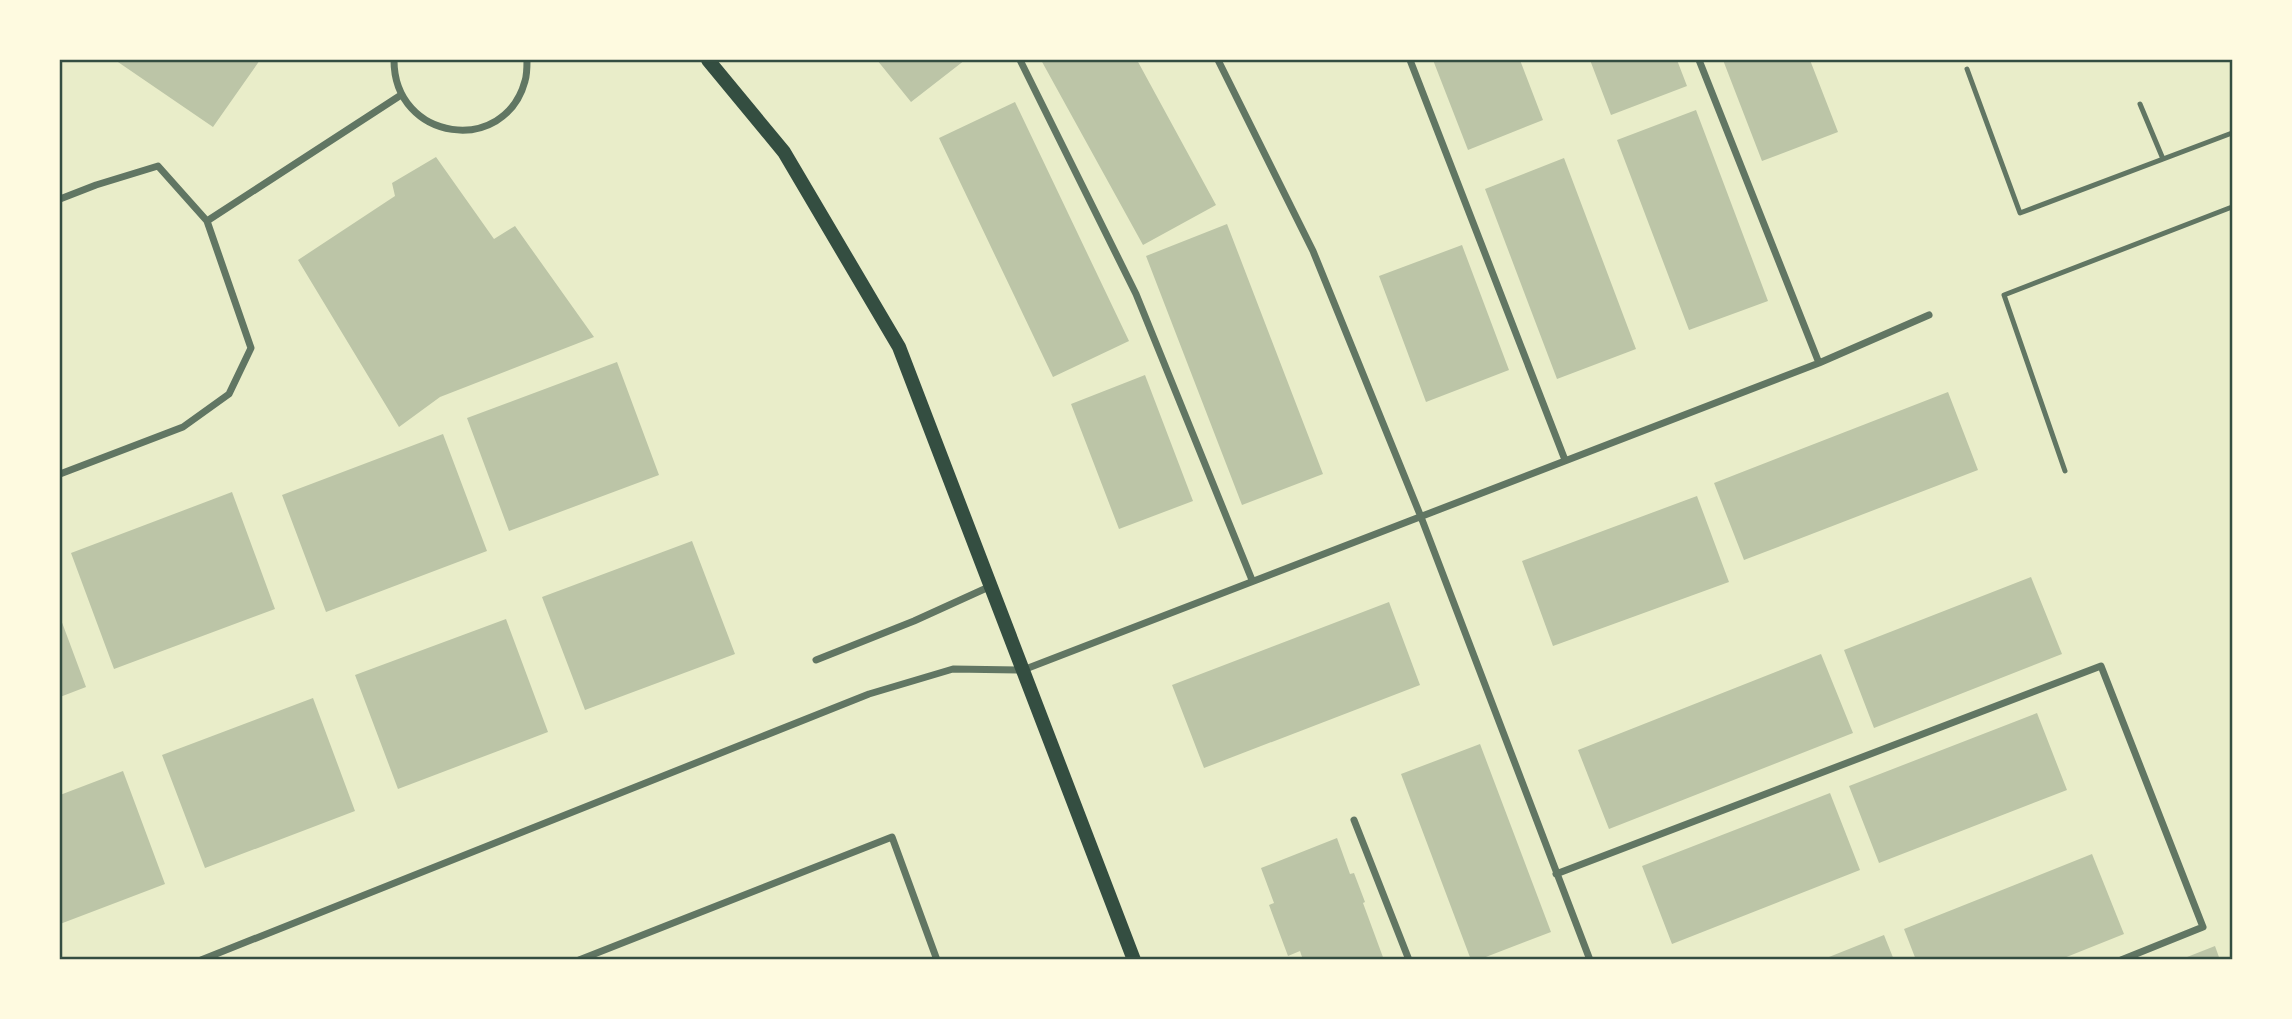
<svg xmlns="http://www.w3.org/2000/svg" width="2292" height="1019" font-family="'Archivo Narrow',sans-serif">
<rect width="100%" height="100%" fill="#e9edc9"/>
<path fill="#bcc5a7" d="M115,60H260L213,127Z
M877,60H965L911,102Z
M1041,60H1137L1216,205L1143,245Z
M1433,60H1520L1543,120L1468,150Z
M1590,60H1677L1687,86L1611,115Z
M1723,60H1810L1838,132L1762,161Z
M1015,102L1129,341L1053,377L939,138Z
M1696,110L1768,301L1689,330L1617,140Z
M436,157L494,239L515,226L594,337L440,397L399,427L298,260L395,196L392,183Z
M1564,158L1636,349L1557,379L1485,189Z
M1227,224L1323,474L1242,505L1146,256Z
M1462,245L1509,370L1426,402L1379,276Z
M617,362L659,475L509,531L467,418Z
M1145,375L1193,501L1119,529L1071,404Z
M1948,392L1978,470L1744,560L1714,483Z
M443,434L487,551L326,612L282,495Z
M232,492L275,609L114,669L71,553Z
M1697,496L1729,582L1553,646L1522,561Z
M692,541L735,654L585,710L542,597Z
M2031,577L2062,654L1874,728L1844,650Z
M1389,602L1420,685L1204,768L1172,685Z
M60,617L86,687L60,697Z
M506,619L548,732L398,789L355,675Z
M1821,654L1853,733L1609,829L1578,750Z
M313,698L355,811L205,868L162,755Z
M2037,713L2067,790L1879,863L1849,786Z
M1480,744L1551,932L1478,960H1471L1401,774Z
M123,771L165,884L60,924V795Z
M1830,793L1860,870L1672,944L1642,866Z
M1337,838L1350,874L1354,873L1365,902L1363,903L1384,960H1303L1300,951L1288,956L1269,905L1274,903L1261,868Z
M2092,854L2124,934L2059,960H1916L1904,929Z
M1884,935L1894,960H1824V959Z
M2215,946L2220,960H2182V959Z"/>
<g fill="none" stroke-linecap="round" stroke-linejoin="round">
<path stroke="#617663" stroke-width="5" d="M1967,69L2020,213L2232,133
M2140,104L2163,159
M2065,471L2004,295L2232,207"/>
<path stroke="#617663" stroke-width="7" d="M394,60C394,142 505,156 525,81C527,75 527,66 527,60
M1020,60L1136,294L1252,580
M1218,60L1313,251L1421,517L1590,960
M1410,60L1565,460
M1699,60L1819,363
M60,199L96,185L158,166L207,221L251,348L229,394L183,427L60,474
M207,221L401,95
M816,660L914,621L991,586
M1354,820L1409,960
M1556,874L2101,666L2203,927L2121,960
M201,960L869,694L953,669L1023,670L1819,363L1929,315
M579,960L892,837L937,960"/>
<path stroke="#344e41" stroke-width="14" d="M708,60L784,152L899,347L1134,960"/>
</g>
<rect width="2292" height="1019" fill="none" stroke="#fefae0" stroke-width="122"/>
<rect x="61" y="61" width="2170" height="897" fill="none" stroke="#344e41" stroke-width="2.5"/>
</svg>
